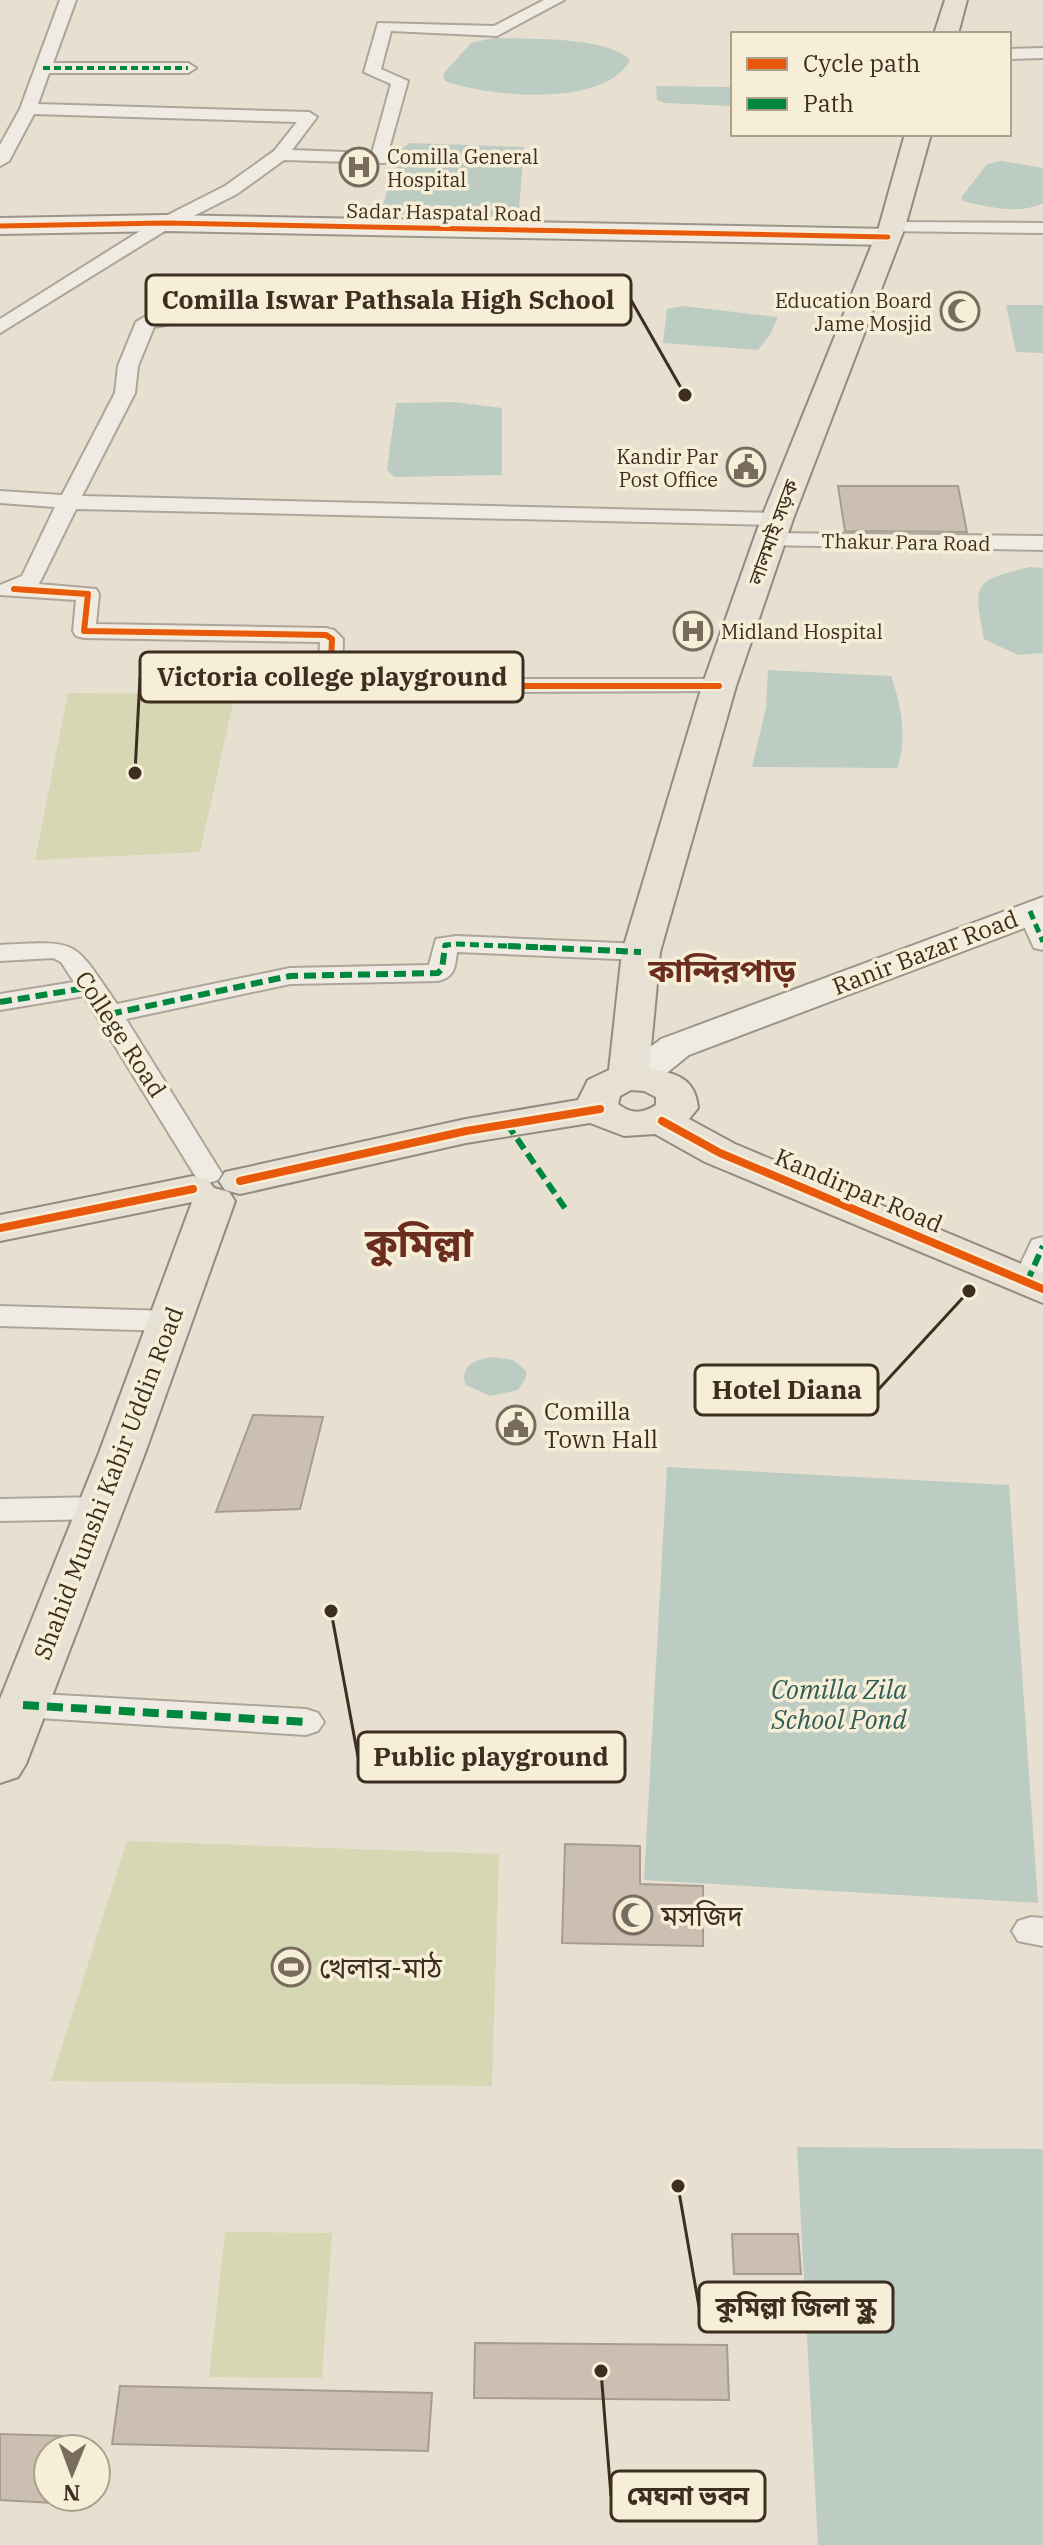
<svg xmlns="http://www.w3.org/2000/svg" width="1043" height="2545" font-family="'IBM Plex Serif','Noto Sans Bengali',serif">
<rect width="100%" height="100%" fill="#e7e0d1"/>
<path fill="#d6d7b3" d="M68,693L235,694L200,852L35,860Z
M127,1841L499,1854L492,2086L51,2081Z
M225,2232L332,2233L322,2378L209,2377Z"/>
<path fill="#bcccc2" d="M493,38C526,39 607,36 630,60C606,108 488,97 445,81L443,74L471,43Z
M656,86L733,87V106L665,103L657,100Z
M410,143L524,147L519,210L514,220L380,213L402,148Z
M1001,161L1043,168V203C1021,215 987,207 963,201L961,198L987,164Z
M1006,305H1043V353L1016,352Z
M683,306L778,317L770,335L758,350L663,343L667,309Z
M454,402L502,408V475L394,477L387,470L396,403Z
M1030,567L1043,568V653L1018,655L984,639C973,582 973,581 1030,567Z
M768,670L891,676C901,704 908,740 897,768L752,767L766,708Z
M492,1357L513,1360L526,1371V1378L518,1390L490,1396L466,1385L464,1379C464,1363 479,1359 492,1357Z
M667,1467L1009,1485L1038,1903L644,1880Z
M797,2147L1043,2149V2545H818Z"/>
<path fill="#cbbfb2" stroke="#a89c90" stroke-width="2" d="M838,486H958L967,532L845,531Z
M253,1415L323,1417L300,1509L216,1512Z
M565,1844L640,1846V1884L703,1886V1946L562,1943Z
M732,2234H798L801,2274H734Z
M475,2343L727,2345L729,2400L474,2398Z
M120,2386L432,2393L428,2451L112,2444Z
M0,2434L66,2436L63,2449H48V2497H54L53,2503L0,2500Z"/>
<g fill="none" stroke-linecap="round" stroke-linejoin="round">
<defs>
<path id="street" d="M60,0H76L53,63H188L196,68L188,73H49L38,104L309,112L317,117L292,150L372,153L391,84L364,72L378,23L494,26L544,0H564L497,36L391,31L381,69L408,81L385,163L284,160L237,194L168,229L0,333V319L156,221L225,186L274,151L297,122L34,114L9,161L0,166V145L20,109Z
M1043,48V58L1009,59V49Z
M892,222L1043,223V233L886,231L883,227L886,223Z
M183,311L193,317L190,321L154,327L138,366L135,393L82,496L777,513L788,519L777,525L76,509L39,584L96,589L99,594L96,624L326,628L334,630L343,639L342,679H719L727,681L731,686L727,691L334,693L326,691L318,683L320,642L84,638L76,636L73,631L76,600L0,595V585L22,576L55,507L0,503V491L62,495L115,393L118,366L136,322L146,316Z
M770,533L1043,536V550L762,545L759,540L762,535Z
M1030,903L1039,906L1043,911V950L1034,948L1017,911L1021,906Z
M456,936L641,944L650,946L654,952L650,958L641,960L457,952C455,967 455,977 438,981L290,984L126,1019L222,1174L218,1180L208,1183L198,1180L194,1174L84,996L0,1010V994L74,982L61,962L53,958L0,961V945C81,941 72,939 117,1004L290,968L429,965L436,939Z
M1043,1237V1280L1038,1289L1027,1291L1016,1289L1012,1282L1032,1240Z
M0,1306L170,1311L181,1314L185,1321L181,1328L170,1331L0,1326Z
M101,1497L113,1500L117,1508L113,1516L101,1519L0,1521V1499Z
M23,1693L306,1709L318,1713L324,1722L318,1731L306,1735L23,1717L11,1714L6,1705L11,1696Z
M1031,1917L1043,1918V1946L1018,1941L1012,1931L1018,1921Z"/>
<path id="secondary" d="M166,215L888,229L897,232L901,237L897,242L888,245L166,231L0,234V218Z
M1043,897V921L689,1055C667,1072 649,1093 620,1086L615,1078L620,1070L661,1039Z"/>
<path id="primary" d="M945,0H967L958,34H934Z
M905,134H931L905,227L793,519L736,686L660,952L649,1068C676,1074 695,1077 698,1108L689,1119L735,1144L1043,1273V1303L705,1162L655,1134L624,1136L590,1123L466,1143L240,1194L225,1190L219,1181L225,1172L466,1119L578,1100L588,1080L609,1070L622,952L702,686L761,519L879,227ZM631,1090L644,1091L656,1097V1105C642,1114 631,1114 618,1104L620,1096Z
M193,1176L208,1180L214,1188L229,1192L235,1201L145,1453L26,1764L18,1777L0,1783V1699L99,1453L192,1202L0,1241V1215Z"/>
</defs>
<use href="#street" stroke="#ada599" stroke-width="4"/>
<use href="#secondary" stroke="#9c958a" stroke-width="4"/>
<use href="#primary" stroke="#928b80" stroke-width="4"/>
<use href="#street" fill="#efebe3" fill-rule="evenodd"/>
<use href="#secondary" fill="#efebe3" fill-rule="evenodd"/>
<use href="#primary" fill="#e6e1d4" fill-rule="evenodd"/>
<path stroke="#00873e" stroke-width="4" stroke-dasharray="7 4" stroke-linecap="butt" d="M43,68H188"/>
<path stroke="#00873e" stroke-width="5" stroke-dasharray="9 5" stroke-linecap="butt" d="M1030,911L1043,942
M445,948V945L456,944L554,948"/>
<path stroke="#00873e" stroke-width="6" stroke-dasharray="12 6" stroke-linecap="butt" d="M508,946L641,952
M0,1002L92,987
M110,1014L290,976L438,973L442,969L445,946
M507,1124L567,1211
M1027,1282L1043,1246"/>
<path stroke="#00873e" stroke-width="8" stroke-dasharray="16 8" stroke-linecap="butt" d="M23,1705L306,1722"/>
<defs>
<path id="cycleway-far2" d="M0,226L166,223L888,237"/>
<path id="cycleway-far1" d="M14,589L88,594L84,631L326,635L332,639L330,683L334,686H719"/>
<path id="cycleway" d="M662,1121L720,1153L1043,1289
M240,1181L466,1131L600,1109
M0,1228L193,1189"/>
</defs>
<use href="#cycleway-far2" stroke="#f7eed8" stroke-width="8"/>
<use href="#cycleway-far1" stroke="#f7eed8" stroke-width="10"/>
<use href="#cycleway" stroke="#f7eed8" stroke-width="13"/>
<use href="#cycleway-far2" stroke="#e8590c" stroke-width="5"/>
<use href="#cycleway-far1" stroke="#e8590c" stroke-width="6"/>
<use href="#cycleway" stroke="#e8590c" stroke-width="8"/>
</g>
<defs>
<symbol id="hospital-ring" viewBox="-11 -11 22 22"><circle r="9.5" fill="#f7eed8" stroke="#786c5e" stroke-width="1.5"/><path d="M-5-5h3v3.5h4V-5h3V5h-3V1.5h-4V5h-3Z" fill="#786c5e"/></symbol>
<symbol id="mosque-ring" viewBox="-11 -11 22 22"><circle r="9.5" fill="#f7eed8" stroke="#786c5e" stroke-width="1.5"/><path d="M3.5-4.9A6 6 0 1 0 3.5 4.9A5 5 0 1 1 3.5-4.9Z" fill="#786c5e"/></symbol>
<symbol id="civic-ring" viewBox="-11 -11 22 22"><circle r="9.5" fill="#f7eed8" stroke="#786c5e" stroke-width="1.5"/><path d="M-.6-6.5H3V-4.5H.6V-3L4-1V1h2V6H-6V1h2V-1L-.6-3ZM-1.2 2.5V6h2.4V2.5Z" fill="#786c5e"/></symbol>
<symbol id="stadium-ring" viewBox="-11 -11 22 22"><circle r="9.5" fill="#f7eed8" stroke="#786c5e" stroke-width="1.5"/><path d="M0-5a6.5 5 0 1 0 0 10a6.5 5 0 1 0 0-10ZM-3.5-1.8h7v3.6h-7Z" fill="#786c5e"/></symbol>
</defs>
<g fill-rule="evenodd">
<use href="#hospital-ring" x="337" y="145" width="44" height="44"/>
<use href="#mosque-ring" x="938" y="289" width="44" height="44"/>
<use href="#civic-ring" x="724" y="445" width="44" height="44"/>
<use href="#hospital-ring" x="671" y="609" width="44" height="44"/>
<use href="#civic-ring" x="494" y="1403" width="44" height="44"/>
<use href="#mosque-ring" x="611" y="1893" width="44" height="44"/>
<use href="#stadium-ring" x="269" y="1945" width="44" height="44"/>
</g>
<g text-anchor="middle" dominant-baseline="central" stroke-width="7" stroke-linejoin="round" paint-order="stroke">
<g font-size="20" fill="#3d2e20" stroke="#f7eed8" text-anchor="start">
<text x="387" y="156">Comilla General<tspan x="387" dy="23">Hospital</tspan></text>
<text x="932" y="300" text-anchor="end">Education Board<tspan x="932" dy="23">Jame Mosjid</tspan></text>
<text x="718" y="456" text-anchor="end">Kandir Par<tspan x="718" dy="23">Post Office</tspan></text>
<text x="721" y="631">Midland Hospital</text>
</g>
<g font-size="20" fill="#3d2e20" stroke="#f7eed8">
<text transform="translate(444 212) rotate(1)">Sadar Haspatal Road</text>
<text transform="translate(773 532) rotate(-70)">লালমাই সড়ক</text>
<text transform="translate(906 542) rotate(1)">Thakur Para Road</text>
</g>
<g font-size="24" fill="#3d2e20" stroke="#f7eed8">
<text transform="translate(925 952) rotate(-21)">Ranir Bazar Road</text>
<text transform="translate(121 1034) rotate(57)">College Road</text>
<text transform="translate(859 1190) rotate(23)">Kandirpar Road</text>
<text transform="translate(108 1483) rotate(-69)">Shahid Munshi Kabir Uddin Road</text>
</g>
<g font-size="24" fill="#3d2e20" stroke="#f7eed8" text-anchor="start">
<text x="544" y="1411">Comilla<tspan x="544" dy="28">Town Hall</tspan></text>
</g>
<g font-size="26" font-style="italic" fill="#2f5d5a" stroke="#f7eed8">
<text x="839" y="1689">Comilla Zila<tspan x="839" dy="30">School Pond</tspan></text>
</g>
<g font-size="28" fill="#3d2e20" stroke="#f7eed8" text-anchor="start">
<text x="661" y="1915">মসজিদ</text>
<text x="319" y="1967">খেলার-মাঠ</text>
</g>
<g font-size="32" font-weight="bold" fill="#6b2e1e" stroke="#f7eed8">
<text x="722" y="970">কান্দিরপাড়</text>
</g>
<g font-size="40" font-weight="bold" fill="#6b2e1e" stroke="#f7eed8">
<text x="419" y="1242">কুমিল্লা</text>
</g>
</g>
<path fill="none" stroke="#3d2e20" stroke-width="3" d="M685 395L631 300M135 773L140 677M969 1291L878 1390M331 1611L358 1757M678 2186L699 2307M601 2371L611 2496"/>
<g fill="#3d2e20" stroke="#f7eed8" stroke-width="3">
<circle cx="685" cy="395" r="8"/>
<circle cx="135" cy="773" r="8"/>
<circle cx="969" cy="1291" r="8"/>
<circle cx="331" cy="1611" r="8"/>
<circle cx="678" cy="2186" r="8"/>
<circle cx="601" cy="2371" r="8"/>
</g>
<g fill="#f7eed8" stroke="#3d2e20" stroke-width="3">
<rect x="146" y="275" width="485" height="50" rx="8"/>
<rect x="140" y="652" width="383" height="50" rx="8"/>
<rect x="695" y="1365" width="183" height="50" rx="8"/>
<rect x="358" y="1732" width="267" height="50" rx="8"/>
<rect x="699" y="2282" width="194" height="50" rx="8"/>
<rect x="611" y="2471" width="154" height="50" rx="8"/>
</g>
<g font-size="26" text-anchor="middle" font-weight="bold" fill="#3d2e20">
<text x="388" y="309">Comilla Iswar Pathsala High School</text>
<text x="332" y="686">Victoria college playground</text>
<text x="787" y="1399">Hotel Diana</text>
<text x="491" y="1766">Public playground</text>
<text x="796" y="2316">কুমিল্লা জিলা স্কুল</text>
<text x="688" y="2505">মেঘনা ভবন</text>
</g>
<rect x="731" y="32" width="280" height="104" fill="#f7eed8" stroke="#ada18e" stroke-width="2"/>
<rect x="747" y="58" width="40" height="12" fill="#e8590c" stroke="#ada18e" stroke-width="2"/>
<text x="803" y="72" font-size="24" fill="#3d2e20">Cycle path</text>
<rect x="747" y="98" width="40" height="12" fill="#00873e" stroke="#ada18e" stroke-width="2"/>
<text x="803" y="112" font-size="24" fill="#3d2e20">Path</text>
<g transform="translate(72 2473) rotate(181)"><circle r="38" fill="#f7eed8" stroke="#ada18e" stroke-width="2"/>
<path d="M0-6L14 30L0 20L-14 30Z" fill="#786c5e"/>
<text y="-12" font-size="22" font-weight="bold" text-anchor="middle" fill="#3d2e20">N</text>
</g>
</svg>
